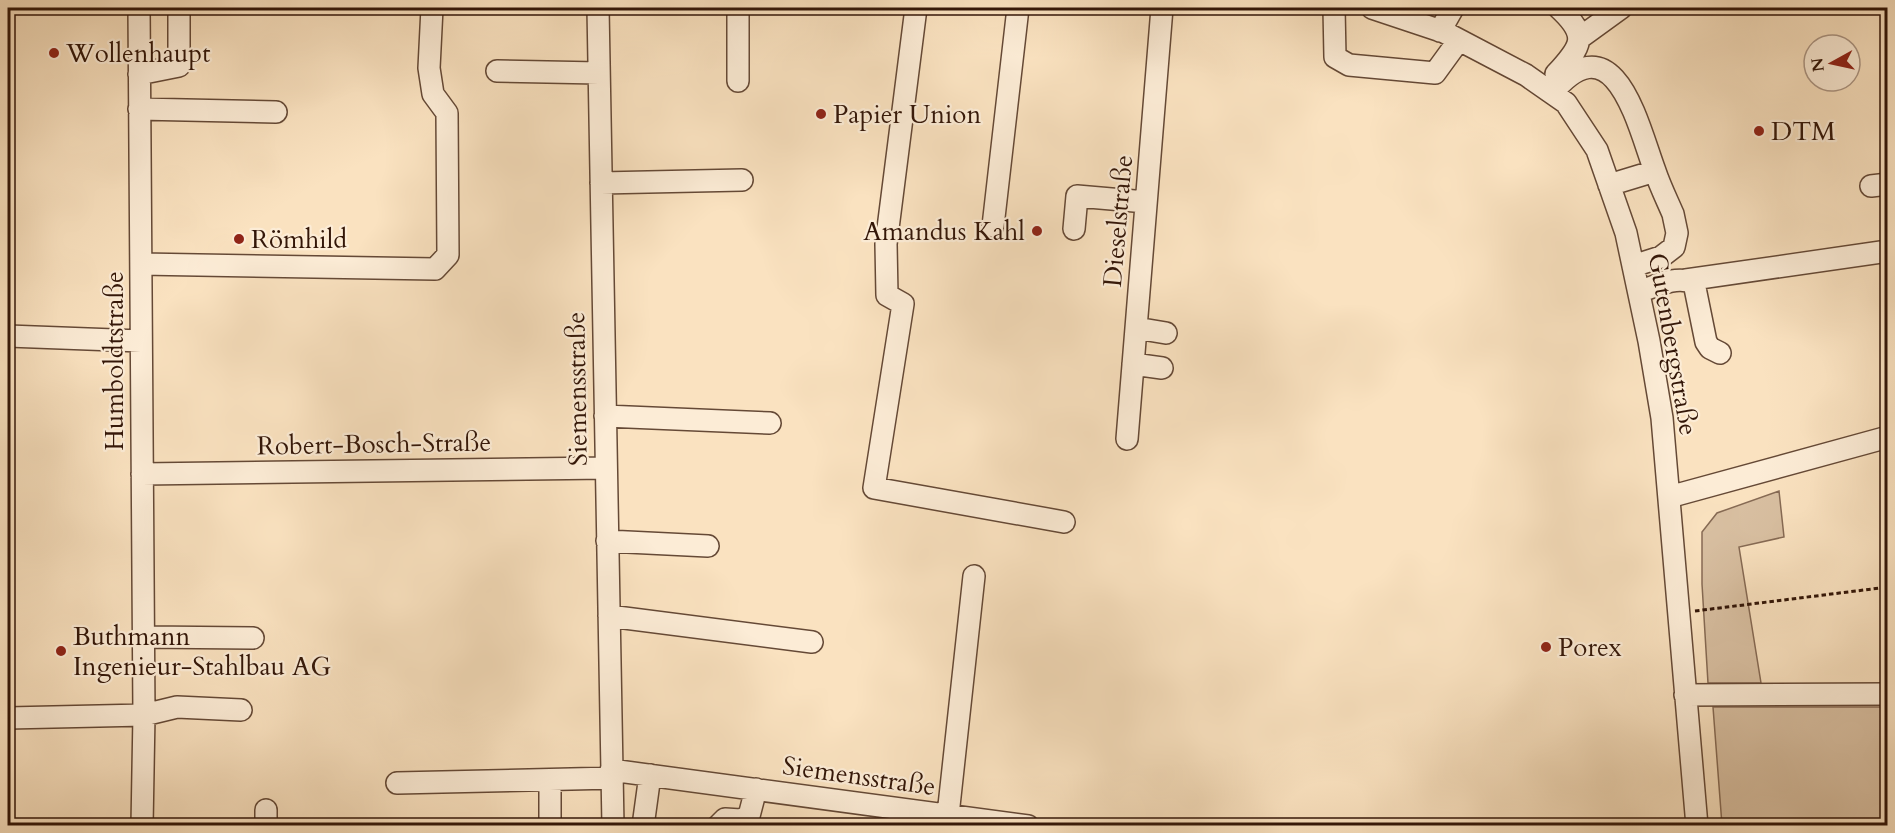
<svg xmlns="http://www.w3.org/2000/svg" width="1895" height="833" font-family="Cardo,serif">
<rect width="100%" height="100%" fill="#fae2c0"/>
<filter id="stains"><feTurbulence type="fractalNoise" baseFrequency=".00333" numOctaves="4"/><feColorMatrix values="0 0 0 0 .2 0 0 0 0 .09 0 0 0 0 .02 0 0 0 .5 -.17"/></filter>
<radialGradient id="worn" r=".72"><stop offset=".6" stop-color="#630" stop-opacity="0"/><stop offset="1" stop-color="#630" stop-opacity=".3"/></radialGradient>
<path fill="#d8bfa1" stroke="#866a54" stroke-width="1.5" d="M1779,491L1784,537L1739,547L1761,683H1708L1702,584V532L1717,513Z
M1713,707H1887V825H1722Z"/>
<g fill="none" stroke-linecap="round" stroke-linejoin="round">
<defs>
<path id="minor" d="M139,8L144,715L142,826
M598,8L613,826
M916,8L886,244L887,295L903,304L874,488L1064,522
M1334,8L1335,57L1349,65L1435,73L1459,40
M1372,8L1444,32L1526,75L1566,103L1597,150L1626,233L1649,341L1662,418L1697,826
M1440,31L1453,8
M1581,37L1621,8
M497,71L599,73
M139,74L179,66V8
M1556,74C1582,46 1589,36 1559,8
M738,81V8
M1552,93C1615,18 1638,126 1655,171C1660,186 1667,200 1673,214L1677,233L1674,247L1661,257L1633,266
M139,109L276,112
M601,183L742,180
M1609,185L1655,171
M1871,186L1888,184
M993,226L1018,8
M1074,229L1077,196L1146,202
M141,264L435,269L448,255L447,113L433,94L429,68L432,8
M1686,280L1888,251
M1639,292C1656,286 1676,275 1694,283L1706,342L1710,348L1720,353
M1136,328L1166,333
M8,336L141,341
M1133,364L1162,368
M605,416L770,423
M1127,439L1162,8
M142,474L606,468
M1669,497L1888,437
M607,541L708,546
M609,616L812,642
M144,637L253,638
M1685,695L1888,694
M8,718L144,715L177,707L241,710
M611,770L1028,826
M550,780V826
M397,783L613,778
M948,815L974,576
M266,826V810
M643,826L650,775
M718,826L725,819L741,820L749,816L756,789"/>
</defs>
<use href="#minor" stroke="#654936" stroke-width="24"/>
<path stroke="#331608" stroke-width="3" stroke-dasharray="4.5 3" stroke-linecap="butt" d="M1695,611L1888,587"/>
<use href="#minor" stroke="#fcecd6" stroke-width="21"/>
</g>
<g fill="#8f2418" stroke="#fcecd6" stroke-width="2">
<circle cx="54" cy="53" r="6"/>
<circle cx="821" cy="114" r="6"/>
<circle cx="1759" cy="131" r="6"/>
<circle cx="1037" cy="231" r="6"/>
<circle cx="239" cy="239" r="6"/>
<circle cx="1546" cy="647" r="6"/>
<circle cx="61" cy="651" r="6"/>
</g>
<g text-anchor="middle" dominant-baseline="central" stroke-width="4.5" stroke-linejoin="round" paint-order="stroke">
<g font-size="26" fill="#331608" stroke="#fcecd6" text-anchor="start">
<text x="66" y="53">Wollenhaupt</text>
<text x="833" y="114">Papier Union</text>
<text x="1771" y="131">DTM</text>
<text x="1025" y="231" text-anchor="end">Amandus Kahl</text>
<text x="251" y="239">Römhild</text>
<text x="73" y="636">Buthmann<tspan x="73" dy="30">Ingenieur-Stahlbau AG</tspan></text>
<text x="1558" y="647">Porex</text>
</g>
<g font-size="26" fill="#331608" stroke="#fcecd6">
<text transform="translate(1118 221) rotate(-85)">Dieselstraße</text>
<text transform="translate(1673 344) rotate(80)">Gutenbergstraße</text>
<text transform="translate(114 361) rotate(-90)">Humboldtstraße</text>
<text transform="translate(577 389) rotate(-91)">Siemensstraße</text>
<text transform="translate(374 444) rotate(-1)">Robert-Bosch-Straße</text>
<text transform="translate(859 776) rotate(8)">Siemensstraße</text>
</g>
</g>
<rect width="1895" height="833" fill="none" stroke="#fae2c0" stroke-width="30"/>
<rect x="9" y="9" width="1877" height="815" fill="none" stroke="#331608" stroke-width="3"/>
<rect x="15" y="15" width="1865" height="803" fill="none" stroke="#331608" stroke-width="1.5"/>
<g transform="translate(1832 63) rotate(262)"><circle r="28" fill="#fcecd6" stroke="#ac9684" stroke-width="1.5"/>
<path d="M0-4.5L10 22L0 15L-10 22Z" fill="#8f2418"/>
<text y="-9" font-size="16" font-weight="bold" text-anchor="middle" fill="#331608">N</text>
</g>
<rect width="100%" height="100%" filter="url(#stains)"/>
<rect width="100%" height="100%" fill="url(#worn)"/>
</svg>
